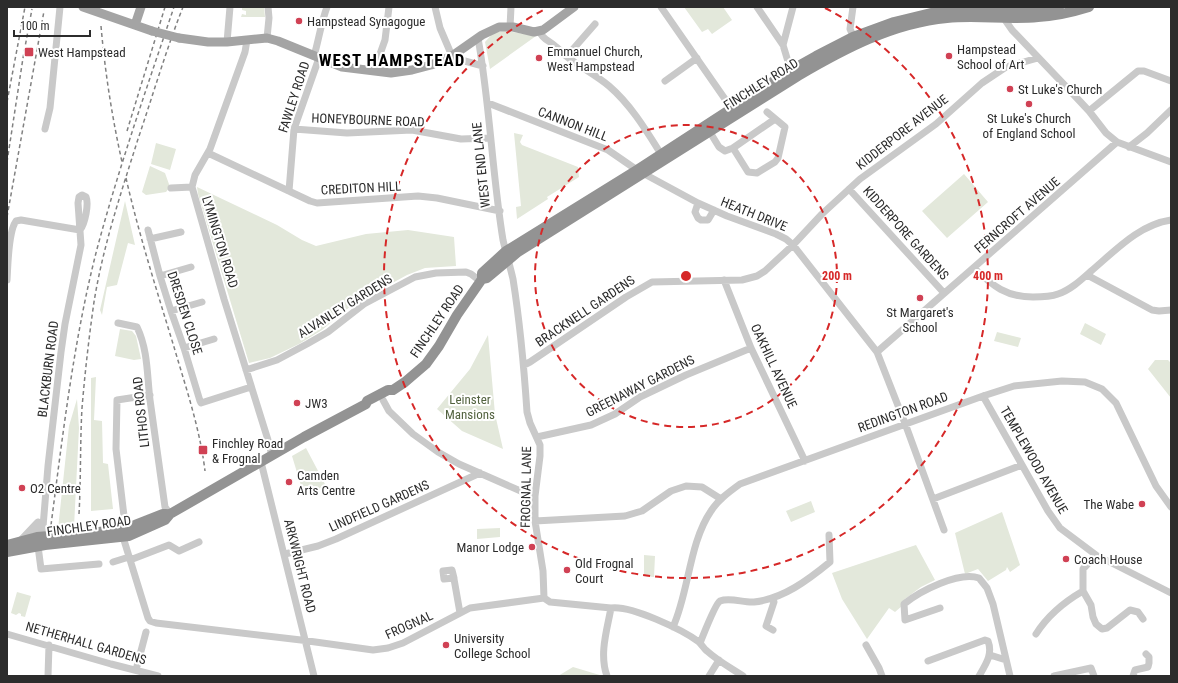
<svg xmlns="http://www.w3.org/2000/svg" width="1178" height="683" font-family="'Roboto Condensed',sans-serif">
<rect width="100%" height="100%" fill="#fff"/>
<path fill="#e3e8db" d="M242,7H264L265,17H241L242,14L246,15V11L242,10Z
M684,7H723L732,20L712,34L708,29L702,32Z
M506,31L536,36L490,69L485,42L494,32Z
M514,133L523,135L520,142L522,145L578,167L579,177L547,197L548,199L517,219L516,207L521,206Z
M156,143L176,149L170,170L151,164Z
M150,166L165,173L170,187L166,192L146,195L142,192Z
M964,174L988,202L947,238L922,211Z
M197,187L277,225L302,240L316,246L366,234L408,230L454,237L456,266L425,268L407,275L352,305L322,330L299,344L270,358L249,363L198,194Z
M125,201L135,245L128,243L117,285L107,287L102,315L100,310Z
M1085,323L1106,334L1101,345L1080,334Z
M120,329L132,331L136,336L141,359L134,360L115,356Z
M997,332L1021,338L1018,347L994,341Z
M488,335L495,414L503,449L462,431L437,409L470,369Z
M1155,360H1168L1171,363V398L1148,369Z
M96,377L94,420L102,421L103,463L108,464L113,509L91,511V378Z
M77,399L79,428L74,527L58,529L69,426Z
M306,448L326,486L309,493L303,492L292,456Z
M811,501L815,512L791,522L786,511Z
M1002,512L1020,565L1010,572L1007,567L1006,570L988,581L978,569L965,574L955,533Z
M500,528V537L477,539V529Z
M916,545L935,580L921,587L905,599L902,606L895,612L889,608L867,639L842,599L832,573Z
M644,555L655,556L654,577L644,576Z
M17,592L31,596L25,617L21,616V614L19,613L16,615L11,613Z
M573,667L603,676H558Z"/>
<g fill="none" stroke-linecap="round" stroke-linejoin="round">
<path stroke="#c9c9c9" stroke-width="7" d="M435,7L440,28L452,56
M661,7L734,112
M757,7L783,45L790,68L793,73
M853,7L850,29L855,40
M1003,17L1012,30L1074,95L1089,111L1106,133L1117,142L1171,162
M510,27L511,7
M540,32C542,39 550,41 555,46C559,49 563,53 566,56C580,67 596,75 609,86C631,105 646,130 661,154
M267,38L269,18L268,7
M478,38C490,105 492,173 503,240C506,253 510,266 513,279C520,323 524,367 527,412L530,423L540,445V456L535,496V521L543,571L544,598
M247,40L245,52L210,149L195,175L192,187L224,299L268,440L272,456
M227,42L230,7
M783,45L793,7
M455,54L461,60L483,66
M314,56C319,39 321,23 327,7
M567,56L595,24
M374,71L385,40L389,7
M665,81L697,58
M488,103L608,150L637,170L698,203L727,216L776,234L786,239L793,245L877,352L906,426L944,530
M1089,111L1138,71H1144L1171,81
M45,129L50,108L60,7
M294,129L347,133L412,130L461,139L490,138
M708,129L719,147L725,151L733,148L775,119
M1129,147L1147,133L1171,110
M733,148L748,172L757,173L775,162L778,158L785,127L767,112
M208,153L310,201L317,203L418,196L437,198L500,211
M171,188L192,187
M849,189L944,293
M289,191L294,129L319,58
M698,203L695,212L698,218L701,220H708L714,210
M148,230L160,276L171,311L184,348L200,401L201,403L251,387
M150,239L181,232
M975,269C993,286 1006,297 1033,297C1041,297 1050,297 1058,294C1070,290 1080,281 1090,272C1115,251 1138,225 1171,220
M1087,275L1152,310L1159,311L1171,310
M160,276L191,267
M7,280C8,266 8,232 16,221L21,220L80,230
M724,280L751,348L805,461
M171,311L202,302
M118,323L137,327C148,350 147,375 150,400C155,435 160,471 165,507L170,514
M184,348L214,339
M877,352C957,283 1037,212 1117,142
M524,365L530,362L626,297L652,282L742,280L757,276L765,271L793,245L822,214L860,179L936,124L982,83L1006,67L1038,58
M246,370L277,360L307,344L328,332L364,304L415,277L436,273L466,272L471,274L480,281
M983,396L1048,511L1060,528L1096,555L1171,593
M383,400L389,411L413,434L438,452L459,464L532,496H535
M537,437L591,425L615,414L640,397L686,375L751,348
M261,462L314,676
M933,499L1022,465
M535,521L625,516L642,511L671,491L686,486L702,487L721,499
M38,522L36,531L41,569L99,564
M128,531L124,516L116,449L117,400L150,395
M123,537L148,618L150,621L156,623L301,640L373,650L388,648L403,643L470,608L544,598L550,602L611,608C631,605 683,630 699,642C702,645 704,649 707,651C718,661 731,668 743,676
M42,539L48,466L61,352L65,324L81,245L78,203L79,197L82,195L86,197C89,204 85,224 80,230
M20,541L37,523
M285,554L318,546L336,539L480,473
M1096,555L1083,569V591L1091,605L1093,617L1096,624L1102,629L1107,628L1130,610L1138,612L1143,619
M130,560L169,545L179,551L199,542
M113,562L129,557
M454,578L444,579L443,571L452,570L454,578V579L460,613
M773,598L774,602L766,626L773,630
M940,608L905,620L904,604C920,591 959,571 979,578L987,588L993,604L1010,676
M673,627C689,592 689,543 711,511C718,500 729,492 740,484L983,396L1014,386L1062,381L1085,382L1102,389L1116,403L1156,486L1171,507
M7,634L111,664L158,676
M1036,634C1048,615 1064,602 1083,591
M700,643C703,636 715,604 720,601C730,597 744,603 754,602C783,599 808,580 830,562L829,535
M866,645L879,668L882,676
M990,655L1006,660
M928,661L985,640L988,641C993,654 986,664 979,676
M136,670L146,632
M48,676L49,645
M607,676C599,654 607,630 611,608
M709,676L719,660
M1054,676L1091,668L1094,676
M1133,676L1135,670L1148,667L1149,663V657L1146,654"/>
<path stroke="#a4a4a4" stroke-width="9" d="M83,7L152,31
M135,25L141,7
M179,38L208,42H227L267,38L278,41L342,67L391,73L412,70L431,65L452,56L482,35L499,27H513L534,32L543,30L574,7"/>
<path stroke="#939393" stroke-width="10" d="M482,279L487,278L518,252L798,76C844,49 893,23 947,18C977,15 1008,20 1038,17C1056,16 1073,12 1089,7
M7,545L37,537L99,532L122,529L135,525L163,514H166
M7,552L45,545L129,536L165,520L170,514L304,437L366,404L367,401L388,390H393L405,382L426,364L439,346L457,315L482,279V273L506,251L637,170L791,70L816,56L853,37L894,22L935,12L971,10H1031L1059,7"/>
<path stroke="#818181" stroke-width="1.5" stroke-dasharray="4 3" stroke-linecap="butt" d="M101,26C105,72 112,117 122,162
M7,102L25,7
M127,131L165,7
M7,162L23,58L32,9
M126,178C139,235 157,291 174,347C186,388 200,429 205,471
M7,217L44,11
M79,514C81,478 80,443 82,408C85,372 89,337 94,302C103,246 121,193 138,139C153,95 166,50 183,7
M51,525C63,433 74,338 97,249C119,167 147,87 174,7"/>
<path stroke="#a4a4a4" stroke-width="9" d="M152,31L179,38"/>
</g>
<g fill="none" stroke="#d62828" stroke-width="2" stroke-dasharray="7 5">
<circle cx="686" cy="276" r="151"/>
<path d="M825 8A302 302 0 1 1 547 8"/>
</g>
<g fill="#d04154" stroke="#fff" stroke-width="1.5">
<circle cx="299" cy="21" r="4"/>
<rect x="24" y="47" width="10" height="10" rx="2"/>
<circle cx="949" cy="56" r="4"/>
<circle cx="539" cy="58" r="4"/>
<circle cx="1010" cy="89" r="4"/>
<circle cx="1029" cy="104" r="4"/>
<circle cx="920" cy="298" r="4"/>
<circle cx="297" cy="403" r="4"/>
<rect x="198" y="445" width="10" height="10" rx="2"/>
<circle cx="289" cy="482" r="4"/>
<circle cx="22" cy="488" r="4"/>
<circle cx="1142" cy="504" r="4"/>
<circle cx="532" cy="547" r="4"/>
<circle cx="1066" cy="559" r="4"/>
<circle cx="567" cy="570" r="4"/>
<circle cx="446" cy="645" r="4"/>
</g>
<g text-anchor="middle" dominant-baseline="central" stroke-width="4" stroke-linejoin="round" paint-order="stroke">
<g font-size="13" fill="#2c2c2c" stroke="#fff" text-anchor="start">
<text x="307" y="21">Hampstead Synagogue</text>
<text x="957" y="49">Hampstead<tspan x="957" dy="15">School of Art</tspan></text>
<text x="547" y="51">Emmanuel Church,<tspan x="547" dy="15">West Hampstead</tspan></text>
<text x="38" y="52">West Hampstead</text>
<text x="1018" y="89">St Luke's Church</text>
<text x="1029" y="118" text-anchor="middle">St Luke's Church<tspan x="1029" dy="15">of England School</tspan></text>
<text x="920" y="312" text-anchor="middle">St Margaret's<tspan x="920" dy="15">School</tspan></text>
<text x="305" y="403">JW3</text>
<text x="212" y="443">Finchley Road<tspan x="212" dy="15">&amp; Frognal</tspan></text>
<text x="297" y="475">Camden<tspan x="297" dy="15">Arts Centre</tspan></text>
<text x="30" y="488">O2 Centre</text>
<text x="1134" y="504" text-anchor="end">The Wabe</text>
<text x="524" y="547" text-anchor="end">Manor Lodge</text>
<text x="1074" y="559">Coach House</text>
<text x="575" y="563">Old Frognal<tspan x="575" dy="15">Court</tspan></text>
<text x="454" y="638">University<tspan x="454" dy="15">College School</tspan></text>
</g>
<g font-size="13" fill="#2c2c2c" stroke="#fff">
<text transform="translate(761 84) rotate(-32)">FINCHLEY ROAD</text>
<text transform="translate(294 97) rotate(-72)">FAWLEY ROAD</text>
<text transform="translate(368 120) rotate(2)">HONEYBOURNE ROAD</text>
<text transform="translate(573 124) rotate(21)">CANNON HILL</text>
<text transform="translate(902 132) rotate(-38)">KIDDERPORE AVENUE</text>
<text transform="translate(481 165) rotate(-96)">WEST END LANE</text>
<text transform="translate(361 188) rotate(-3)">CREDITON HILL</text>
<text transform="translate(754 214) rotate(22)">HEATH DRIVE</text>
<text transform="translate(1017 215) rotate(-41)">FERNCROFT AVENUE</text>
<text transform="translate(906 233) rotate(48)">KIDDERPORE GARDENS</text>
<text transform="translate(220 242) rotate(73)">LYMINGTON ROAD</text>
<text transform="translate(345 306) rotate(-32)">ALVANLEY GARDENS</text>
<text transform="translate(585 311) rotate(-34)">BRACKNELL GARDENS</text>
<text transform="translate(185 313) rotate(72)">DRESDEN CLOSE</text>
<text transform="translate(437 321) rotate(-56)">FINCHLEY ROAD</text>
<text transform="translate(774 366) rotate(65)">OAKHILL AVENUE</text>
<text transform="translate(48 369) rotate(-83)">BLACKBURN ROAD</text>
<text transform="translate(640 386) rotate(-27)">GREENAWAY GARDENS</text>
<text transform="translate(141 412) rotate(-96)">LITHOS ROAD</text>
<text transform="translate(903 412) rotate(-20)">REDINGTON ROAD</text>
<text transform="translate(1034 460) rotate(60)">TEMPLEWOOD AVENUE</text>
<text transform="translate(526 487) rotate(-89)">FROGNAL LANE</text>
<text transform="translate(379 506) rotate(-24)">LINDFIELD GARDENS</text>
<text transform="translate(89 526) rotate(-8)">FINCHLEY ROAD</text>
<text transform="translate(300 566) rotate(76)">ARKWRIGHT ROAD</text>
<text transform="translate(409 625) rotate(-24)">FROGNAL</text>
<text transform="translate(86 643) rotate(16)">NETHERHALL GARDENS</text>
</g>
<g font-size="13" fill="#52623f" stroke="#fff">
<text x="470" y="399">Leinster<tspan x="470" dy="15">Mansions</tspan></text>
</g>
<g font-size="17" font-weight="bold" letter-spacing="1" fill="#000" stroke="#fff">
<text x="392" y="60">WEST HAMPSTEAD</text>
</g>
</g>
<circle cx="686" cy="276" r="6" fill="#d62828" stroke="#fff" stroke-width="2"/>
<g font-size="12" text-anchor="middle" font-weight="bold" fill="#d62828" stroke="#fff" stroke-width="4" stroke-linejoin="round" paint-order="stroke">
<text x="837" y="280">200 m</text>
<text x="988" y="280">400 m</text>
</g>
<rect width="1178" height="683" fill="none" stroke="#2c2c2c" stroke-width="16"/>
<path d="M14 30v6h76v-6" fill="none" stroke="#2c2c2c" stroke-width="2"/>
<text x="20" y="30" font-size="12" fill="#2c2c2c" stroke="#ffffff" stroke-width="3" paint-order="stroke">100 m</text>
</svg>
